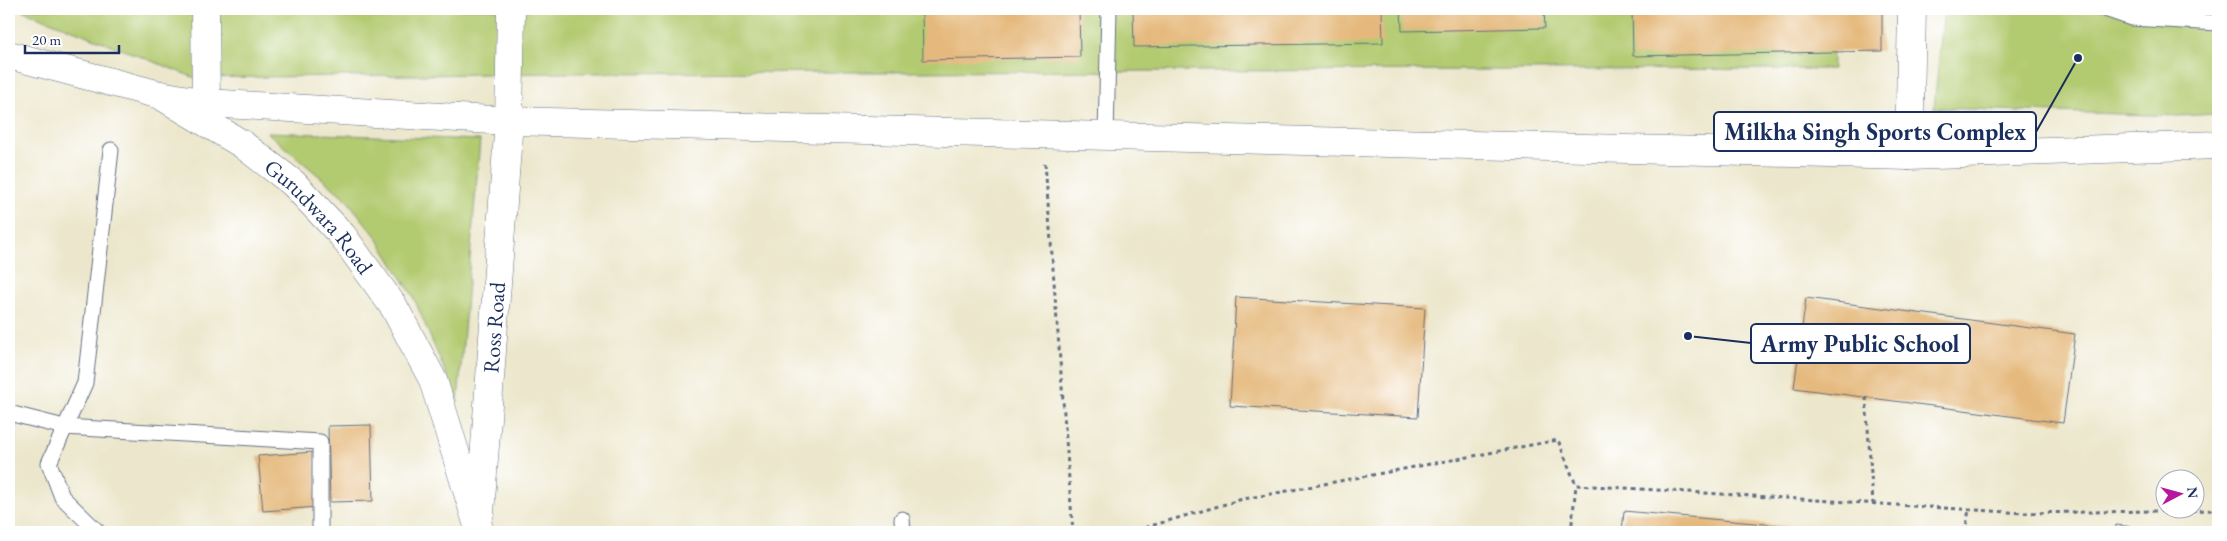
<svg xmlns="http://www.w3.org/2000/svg" width="2227" height="541" font-family="'EB Garamond',serif">
<rect width="100%" height="100%" fill="#fff"/>
<filter id="ink" filterUnits="userSpaceOnUse"><feTurbulence type="fractalNoise" baseFrequency=".02" numOctaves="2"/><feDisplacementMap in="SourceGraphic" scale="10" xChannelSelector="R" yChannelSelector="G"/><feConvolveMatrix kernelMatrix="1 2 1 2 8 2 1 2 1" color-interpolation-filters="sRGB"/></filter>
<filter id="wash" filterUnits="userSpaceOnUse"><feTurbulence type="fractalNoise" baseFrequency=".0096" numOctaves="4" result="noise"/><feDisplacementMap in="SourceGraphic" scale="20" xChannelSelector="R" yChannelSelector="G"/><feGaussianBlur stdDeviation="1.12" result="paint"/><feColorMatrix in="noise" values="0 0 0 0 0 0 0 0 0 0 0 0 0 0 0 0 0 1.4 0 .05"/><feComposite in="paint" operator="in"/></filter>
<g filter="url(#wash)">
<rect width="100%" height="100%" fill="#ece7cc"/>
<path fill="#b2ca70" stroke="#667c67" d="M19,9H1832L1833,69L565,73L195,78Z
M1944,9H2218V114L2178,116L1934,108Z
M267,132L480,140L458,402L413,296L375,235L345,198Z"/>
<g id="blocks">
<path fill="#e5b97d" d="M922,9H1079L1080,57L923,60Z
M1133,9H1382L1383,43L1134,47Z
M1401,9H1544L1545,28L1402,31Z
M1632,9H1882V51L1633,56Z
M1236,297L1425,308L1418,417L1230,406Z
M1806,298L2075,334L2063,423L1794,388Z
M371,425L373,501L330,502L328,426Z
M314,452L318,507L263,511L258,456Z
M1624,511L1819,529V532H1622Z
M2116,525L2168,531V532H2115Z"/>
</g>
</g>
<g filter="url(#ink)">
<use href="#blocks" fill-opacity="0" stroke="#646f84" stroke-width="1"/>
<g fill="none" stroke-linecap="round" stroke-linejoin="round">
<defs>
<path id="lane" d="M2105,9L2131,18L2218,23
M1106,136L1109,9
M9,413L64,427L320,442V532
M902,519L903,532
M98,532L62,497L49,463L85,383L111,150"/>
<g id="street">
<path d="M205,9L206,103"/>
<path id="s1" d="M9,55L160,95L242,144L293,183L342,235L394,307L433,380L479,529"/>
<path d="M160,95L206,103L509,121L1909,156L2218,145"/>
<path d="M1909,156L1912,9"/>
<path id="s2" d="M480,513L509,121L511,9"/>
</g>
</defs>
<use href="#lane" stroke="#646f84" stroke-width="17"/>
<use href="#street" stroke="#646f84" stroke-width="29"/>
<path stroke="#646f84" stroke-width="3" stroke-dasharray="4 4" stroke-linecap="butt" d="M1045,163L1073,532
M1866,397L1873,504
M1130,532L1239,500L1558,440L1576,485
M1571,532L1576,485L2023,513L2218,510
M1965,532L1969,510"/>
<use href="#lane" stroke="#fff" stroke-width="15"/>
<use href="#street" stroke="#fff" stroke-width="28"/>
</g>
</g>
<g text-anchor="middle" dominant-baseline="central" stroke-width="4.5" stroke-linejoin="round" paint-order="stroke">
<g font-size="22" fill="#1b2f5e" stroke="#fff">
<text stroke="none"><textPath href="#s1" startOffset="358">Gurudwara Road</textPath></text>
<text stroke="none"><textPath href="#s2" startOffset="186">Ross Road</textPath></text>
</g>
</g>
<path fill="none" stroke="#1b2f5e" stroke-width="2" d="M2078 58L2036 132M1688 336L1751 343"/>
<g fill="#1b2f5e" stroke="#fff" stroke-width="2">
<circle cx="2078" cy="58" r="5"/>
<circle cx="1688" cy="336" r="5"/>
</g>
<g fill="#fff" stroke="#1b2f5e" stroke-width="2">
<rect x="1714" y="112" width="322" height="39" rx="5"/>
<rect x="1751" y="324" width="219" height="39" rx="5"/>
</g>
<g font-size="24" text-anchor="middle" font-weight="bold" fill="#1b2f5e">
<text x="1875" y="140">Milkha Singh Sports Complex</text>
<text x="1860" y="352">Army Public School</text>
</g>
<rect width="2227" height="541" fill="none" stroke="#fff" stroke-width="30"/>
<g transform="translate(2180 494) rotate(84)"><circle r="24" fill="#ffffff" stroke="#a4acbf"/>
<path d="M0-4L9 19L0 12L-9 19Z" fill="#b5179e"/>
<text y="-8" font-size="14" font-weight="bold" text-anchor="middle" fill="#1b2f5e">N</text>
</g>
<path d="M25 45v8h94v-8" fill="none" stroke="#1b2f5e" stroke-width="2.5"/>
<text x="32" y="45" font-size="15" fill="#1b2f5e" stroke="#ffffff" stroke-width="4" paint-order="stroke">20 m</text>
</svg>
